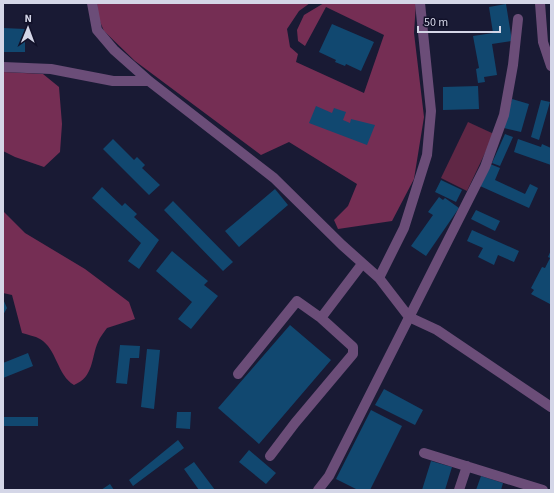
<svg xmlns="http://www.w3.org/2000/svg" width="554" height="493" font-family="'Source Sans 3',sans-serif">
<rect width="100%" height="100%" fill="#191a34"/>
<path fill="#602745" d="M468,122L494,134L467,191L441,178Z"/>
<path fill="#752e54" d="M97,3H310L299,11L287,29L290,47L298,54L296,62L364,93L384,35L326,7L305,46L298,41L297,30L304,15L324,3H416L414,33L424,117L414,179L392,221L338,229L334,220L348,206L357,184L289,142L261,155L135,61L104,31L98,17Z
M3,72L43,74L59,87L62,124L60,152L44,167L15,157L3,151Z
M3,211L25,233L85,269L129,302L135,319L107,328C104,332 100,337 98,342C91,358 94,377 74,385C57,375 57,349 40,339C35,336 28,335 22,333L12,295L3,293Z"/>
<path fill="#114870" d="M506,4L512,41L492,44L497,75L484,77L485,82L478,83L476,69L479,68L473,36L493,33L489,7Z
M332,24L374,42L361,71L346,64L345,66L335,62L336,60L319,52Z
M3,28L25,29V52H3Z
M478,86L479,109L443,110V87Z
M512,99L529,104L521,132L504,128Z
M541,100L550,102L539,140L531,137Z
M316,106L332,113L334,108L346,112L343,120L350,123L351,119L375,125L367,145L309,123Z
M505,134L513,137L500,166L492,163Z
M113,139L134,160L137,157L145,165L142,168L160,185L149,195L103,149Z
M518,139L541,147L542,144L551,148V165L514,152Z
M490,164L500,168L495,180L525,194L530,184L538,188L529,208L480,186Z
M441,180L462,190L456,202L435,192Z
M102,187L122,206L125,203L137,214L134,217L159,240L139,269L128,261L141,243L92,198Z
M275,189L288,205L239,247L225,231Z
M439,197L443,200L445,198L459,208L426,256L411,246L433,215L428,212Z
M173,201L233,262L223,271L164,210Z
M476,210L500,221L495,231L471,219Z
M472,230L519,251L514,262L498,255L494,265L478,257L483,248L467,241Z
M551,250V303L550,304L531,294L534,290L531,288L542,267L545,268L550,258L548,257Z
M172,251L208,281L204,285L218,296L191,329L178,319L192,302L156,271Z
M3,299L7,308L3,315Z
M290,325L331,360L259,444L218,408Z
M120,345L140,346L139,358H130L127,384L116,383Z
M147,349L160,350L154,409L141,407Z
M28,353L33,366L3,378V363Z
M384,389L423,410L415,425L375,405Z
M371,410L402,426L370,490H358L336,479Z
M177,412H191L190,429L176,428Z
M3,417H38V426H3Z
M178,440L184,448L133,486L129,480Z
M249,450L276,473L266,484L239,462Z
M431,461L452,467L445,490H422Z
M194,462L215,490H199L184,469Z
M481,476L503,483L501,490H476Z
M110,484L114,490H101Z"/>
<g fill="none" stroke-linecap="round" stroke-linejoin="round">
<path stroke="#6b4d78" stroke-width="10" d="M92,3L97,30L114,50L149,81L274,178L342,245L379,278L409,317L437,330L551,407
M540,3L543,42L551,66
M3,67L51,69L113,81H149
M379,278L404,228L427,155L431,111L420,3
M238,374L297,301L321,318
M424,453L543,490
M270,456L295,423L353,354V347L321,318L362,264
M318,490L329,476L485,167L504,115L513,65L518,19
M459,490L467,466"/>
</g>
<rect width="554" height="493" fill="none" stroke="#d4d6e7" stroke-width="8"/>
<g transform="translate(28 28) rotate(1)" stroke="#111129" stroke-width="3" paint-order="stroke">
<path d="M0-3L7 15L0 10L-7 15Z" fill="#d4d6e7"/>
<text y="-6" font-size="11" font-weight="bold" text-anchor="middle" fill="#d4d6e7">N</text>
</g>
<path d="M418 26v6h82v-6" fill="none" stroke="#d4d6e7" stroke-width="2"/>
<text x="424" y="26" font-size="12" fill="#d4d6e7" stroke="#111129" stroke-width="3" paint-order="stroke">50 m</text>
</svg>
